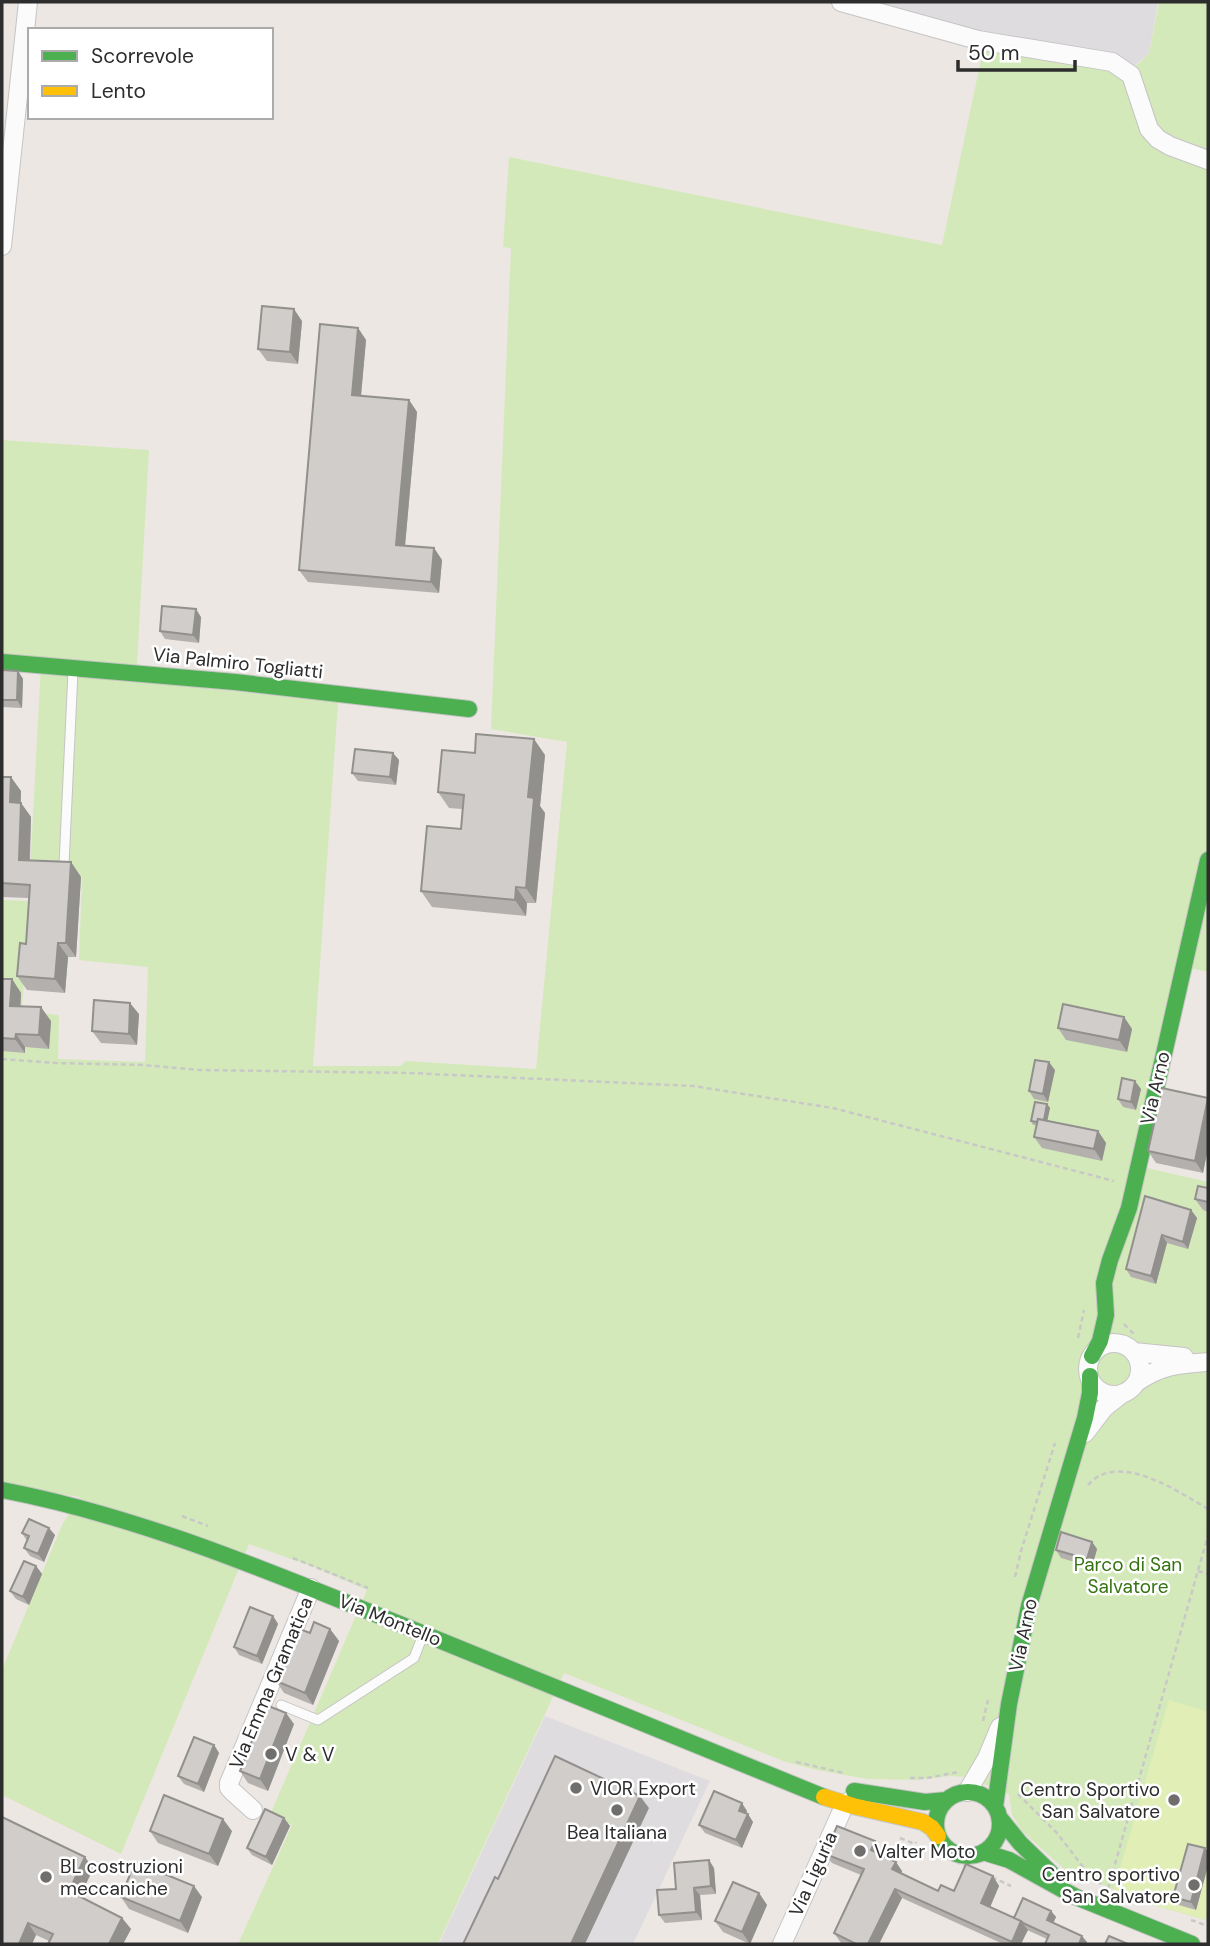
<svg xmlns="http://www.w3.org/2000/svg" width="1210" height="1946" font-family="'DM Sans',sans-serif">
<rect width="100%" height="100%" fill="#ece7e3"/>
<path fill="#dfdcdf" d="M872,2H1158L1149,53L1134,66L1114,54L981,32Z
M545,1716L710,1781L633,1944H439Z"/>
<path fill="#d4e9b9" d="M1159,2H1208V972L1190,968L1143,1167L1208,1182V1909L1206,1920L1149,1904L1064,1869L1022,1831L1012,1815L1009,1794L966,1777L950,1776L917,1780L868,1779L817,1770L786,1762L564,1673L438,1944H238L292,1825L270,1815L367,1590L311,1566L249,1544L121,1854L2,1795V1670L62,1525L80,1497L2,1485V900L29,901L22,1011L59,1015L58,1059L145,1062L148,967L79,960L82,876L30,871L41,664L2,660V440L149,450L136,681L338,702L313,1066H400L406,1061L536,1069L567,742L491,729L511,248L503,247L509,157L942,245L986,36L1131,71L1149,53Z"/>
<path fill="#e1eeb6" d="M1169,1700L1208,1712V1908L1205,1919L1149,1904L1114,1889Z"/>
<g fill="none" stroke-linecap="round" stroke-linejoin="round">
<defs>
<path id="lane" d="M64,865L73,671
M281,1705L318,1720L414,1658L423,1635"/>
<path id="street" d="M841,2L978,40L1112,62L1131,75L1149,129L1158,139L1170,146L1208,160
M2,246L28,2
M1088 1369a26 26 0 1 1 52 0a26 26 0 1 1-52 0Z
M1134,1352L1184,1357
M1137,1382C1161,1365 1180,1364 1208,1362
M1085,1433L1104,1408L1123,1393
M967,1792L987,1758L1000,1727
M253,1810L232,1791L229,1788V1783L311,1588
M782,1944L845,1804L853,1799"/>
<path id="fast" d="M2,662L235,682L469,709
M1092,1356L1100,1341L1106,1315L1104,1283L1110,1260L1129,1208L1208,860
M2,1490C143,1517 275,1574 407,1627C546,1684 685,1740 824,1797
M854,1791L925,1802L947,1800
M936 1824a32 32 0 1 1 64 0a32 32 0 1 1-64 0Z
M995,1807L1009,1704L1029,1606L1085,1418L1090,1393V1376
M999,1817L1020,1843L1051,1873
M983,1852L1009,1860L1076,1897L1192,1944"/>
<path id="slow" d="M824,1797L853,1806L923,1822L932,1828L938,1836"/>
</defs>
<use href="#lane" stroke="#c5c4c4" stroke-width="11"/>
<use href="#street" stroke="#c5c4c4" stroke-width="20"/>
<use href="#fast" stroke="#c5c4c4" stroke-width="18"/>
<use href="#slow" stroke="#c5c4c4" stroke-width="18"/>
<path stroke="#c8c8c8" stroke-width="2.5" stroke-dasharray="5 3.5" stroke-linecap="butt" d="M2,1059L55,1063L144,1065L200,1070L410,1073L693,1086L833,1108L1114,1181
M1124,1324L1134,1334
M1078,1338L1084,1310
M1088,1485C1092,1481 1096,1477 1101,1475C1133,1461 1181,1493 1208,1509
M182,1516L208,1526
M293,1558L368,1588
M1198,1571L1208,1574
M1015,1577L1021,1551L1055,1443
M983,1721L988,1700
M796,1762L844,1773
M910,1778H927L958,1772
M1018,1794L1057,1833L1087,1872L1101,1884
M900,1838L915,1844L916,1842
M940,1855L966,1866
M992,1877L1011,1886
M1108,1889L1208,1535
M1191,1920L1208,1926"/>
<use href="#lane" stroke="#fcfbfb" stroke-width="9"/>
<use href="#street" stroke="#fcfbfb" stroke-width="18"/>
<use href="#fast" stroke="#4caf50" stroke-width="16"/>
<use href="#slow" stroke="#ffc107" stroke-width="16"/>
</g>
<path fill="#b3b0ae" d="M302,321L298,364L267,361L258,349Z
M358,328L366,340L361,396L409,400L417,412L405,546L434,548L442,560L439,593L308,582L299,570Z
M201,617L199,643L165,639L160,631Z
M2,670L18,671L23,679L22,708L2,707Z
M393,753L399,760L396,785L358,781L352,773Z
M475,753L545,755L540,806L545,813L536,903H527L526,916L432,907L421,891L461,829L462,809L449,808L438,792Z
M2,777L21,791V803L31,817L30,860L71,862L81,877L76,957H68L65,993L27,990L17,976L26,944L29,898L2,897Z
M2,979H12L21,993L20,1006L51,1021L49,1049L25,1047V1053L2,1051Z
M139,1014L137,1045L101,1043L92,1031Z
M1124,1017L1132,1029L1127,1052L1066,1040L1058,1028Z
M1055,1070L1048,1102L1034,1099L1029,1091Z
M1141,1089L1136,1110L1123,1107L1118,1099Z
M1208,1098V1148L1203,1173L1156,1163L1148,1151Z
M1047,1104L1050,1108L1047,1121L1098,1131L1106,1143L1102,1161L1042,1148L1034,1137L1036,1125H1033L1031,1121Z
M1208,1188V1212L1203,1210L1195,1199Z
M1145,1196L1191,1210L1197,1218L1188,1249L1167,1243L1156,1284L1131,1277L1126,1269Z
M22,1533L55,1535L44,1562L30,1556L24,1548L27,1541Z
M1092,1542L1097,1549L1092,1567L1061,1558L1056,1550Z
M36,1566L42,1574L29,1605L16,1599L10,1591Z
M273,1616L278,1624L262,1664L239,1655L234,1647Z
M330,1629L339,1641L313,1705L284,1693L276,1681L310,1633Z
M294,1724L268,1791L248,1783L240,1771Z
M214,1745L219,1753L204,1792L184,1784L178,1776Z
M747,1811L746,1814L753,1822L742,1848L705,1833L699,1825Z
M284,1818L290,1826L272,1865L252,1855L247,1848Z
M150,1831H232L218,1866L158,1843Z
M1205,1848L1208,1852V1866L1196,1910L1179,1905L1173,1897Z
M881,1850L880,1854L902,1871L901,1873L938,1891H954L993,1876L999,1886L990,1907L1014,1918L1051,1911L1056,1917L1053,1923L1087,1942L1086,1944H1045L1047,1939L1027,1930L1021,1944H1003L902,1898L879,1944H844L841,1943L834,1933L861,1875L832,1863L825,1854Z
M85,1857L93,1869L80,1896L122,1918L131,1929L123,1944H48L49,1941L36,1935L32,1944H2Z
M714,1868L716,1894L700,1895L702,1920L665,1923L659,1915L676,1889Z
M759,1893L767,1905L750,1944L723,1932L715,1921Z
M121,1897H202L188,1933L129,1909Z"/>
<path fill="#92908d" d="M294,309L302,321L298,364L290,352Z
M358,328L366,340L360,406L352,395Z
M409,400L417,412L404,557L396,545Z
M434,548L442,560L439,593L431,582Z
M196,609L201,617L199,643L193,635Z
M18,671L23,679L22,708L17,700Z
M534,739L545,755L540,806L545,813L536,903L526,888L528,797Z
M393,753L399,760L396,785L390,777Z
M11,777L21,791L20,816L10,802Z
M21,803L31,817L29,874L19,860Z
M71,862L81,877L76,957L66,943Z
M516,887L527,903L526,916L515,900Z
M58,943L68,957L65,993L55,979Z
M12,979L21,993L20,1019L10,1006Z
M130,1003L139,1014L137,1045L129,1034Z
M41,1007L51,1021L49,1049L39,1035Z
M1124,1017L1132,1029L1127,1052L1119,1040Z
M16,1034L25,1047V1053L15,1039Z
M1049,1062L1055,1070L1048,1102L1043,1094Z
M1135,1081L1141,1089L1136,1110L1131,1102Z
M1208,1099V1148L1203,1173L1195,1161Z
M1047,1104L1050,1108L1046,1127L1043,1123Z
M1098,1131L1106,1143L1102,1161L1094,1149Z
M1191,1210L1197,1218L1188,1249L1183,1242Z
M1162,1235L1167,1243L1156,1284L1151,1276Z
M49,1528L55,1535L44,1562L38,1554Z
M1092,1542L1097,1549L1092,1567L1087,1559Z
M36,1566L42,1574L29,1605L23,1597Z
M273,1616L278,1624L262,1664L257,1656Z
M330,1629L339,1641L313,1705L305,1693Z
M286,1713L294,1724L268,1791L260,1779Z
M214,1745L219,1753L204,1792L198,1784Z
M640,1796L649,1808L585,1944H571Z
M742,1803L747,1811L744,1819L739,1811Z
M748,1814L753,1822L742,1848L736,1840Z
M284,1818L290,1826L272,1865L266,1857Z
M223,1819L232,1831L218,1866L209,1854Z
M875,1841L881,1850L878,1859L871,1850Z
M1205,1848L1208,1852V1866L1196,1910L1191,1902Z
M85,1857L93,1869L77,1903L69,1891Z
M709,1860L714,1868L716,1894L711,1886Z
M896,1862L902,1871L899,1879L892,1869Z
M993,1876L999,1886L988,1912L981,1903Z
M194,1886L202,1897L188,1933L180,1921Z
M694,1888L700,1895L702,1920L696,1912Z
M895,1889L902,1898L879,1944H868Z
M759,1893L767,1905L750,1944L742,1932Z
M1051,1911L1056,1917L1052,1926L1047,1920Z
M122,1918L131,1929L123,1944H109Z
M1021,1921L1028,1930L1021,1944H1013L1012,1942Z
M28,1923L36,1935L32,1944H19Z
M1082,1936L1087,1942L1086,1944H1079Z"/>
<path fill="#d0cdca" stroke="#92908d" stroke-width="2" d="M262,306L294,309L290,352L258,349Z
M320,324L358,328L352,395L409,400L396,545L434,548L431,582L299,570Z
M162,606L196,609L193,635L160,631Z
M2,670L18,671L17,700H2Z
M476,734L534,739L528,797L534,798L526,888L516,887L515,900L421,891L427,826L461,829L464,795L438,792L442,750L475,753Z
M355,749L393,753L390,777L352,773Z
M2,777H11L10,802L21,803L19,860L71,862L66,943H58L55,979L17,976L20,943L26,944L30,885L2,883Z
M2,979H12L10,1006L41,1007L39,1035L16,1034L15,1039L2,1038Z
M94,1000L130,1003L129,1034L92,1031Z
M1063,1004L1124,1017L1119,1040L1058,1028Z
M1035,1060L1049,1062L1043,1094L1029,1091Z
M1122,1078L1135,1081L1131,1102L1118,1099Z
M1162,1088L1208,1098L1195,1161L1148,1151Z
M1035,1102L1047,1104L1044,1120L1038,1119L1037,1122L1031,1121Z
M1038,1119L1098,1131L1094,1149L1034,1137Z
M1198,1186L1208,1188V1202L1195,1199Z
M1145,1196L1191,1210L1183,1242L1162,1235L1151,1276L1126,1269Z
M29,1519L49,1528L38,1554L24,1548L29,1536L22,1533Z
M1061,1532L1092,1542L1087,1559L1056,1550Z
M24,1561L36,1566L23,1597L10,1591Z
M250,1607L273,1616L257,1656L234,1647Z
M314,1622L330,1629L305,1693L276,1681L297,1628L310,1633Z
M266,1705L286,1713L260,1779L240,1771Z
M194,1737L214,1745L198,1784L178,1776Z
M555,1756L640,1796L571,1944H463L495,1877L498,1879Z
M714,1791L742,1803L739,1811L748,1814L736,1840L699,1825Z
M164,1795L223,1819L209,1854L150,1831Z
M265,1809L284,1818L266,1857L247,1848Z
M2,1817L85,1857L69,1891L122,1918L109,1944H48L53,1934L28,1923L19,1944H2Z
M837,1826L875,1841L871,1850L896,1862L892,1869L938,1891L941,1885L954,1891L966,1864L993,1876L981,1903L1021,1921L1012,1942L895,1889L868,1944H856L834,1933L864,1869L825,1854Z
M1188,1844L1205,1848L1191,1902L1173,1897Z
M709,1860L711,1886L694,1888L696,1912L659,1915L657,1890L676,1889L674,1863Z
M135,1862L194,1886L180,1921L121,1897Z
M733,1882L759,1893L742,1932L715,1921Z
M1023,1898L1051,1911L1047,1920L1082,1936L1079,1944H1045L1049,1935L1023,1923L1021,1921L1014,1918Z
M1109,1936L1128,1944H1105Z"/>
<g fill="#706e6d" stroke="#fff" stroke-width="2.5">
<circle cx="271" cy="1754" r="7"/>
<circle cx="576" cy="1788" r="7"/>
<circle cx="1174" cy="1800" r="7"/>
<circle cx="617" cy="1810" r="7"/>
<circle cx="860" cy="1851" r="7"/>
<circle cx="46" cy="1877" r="7"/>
<circle cx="1194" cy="1885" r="7"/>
</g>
<g text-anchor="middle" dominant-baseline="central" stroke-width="5" stroke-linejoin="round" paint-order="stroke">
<g font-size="19" fill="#2d2d2d" stroke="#fff">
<text transform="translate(238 663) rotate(6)">Via Palmiro Togliatti</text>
<text transform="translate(1155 1088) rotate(-77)">Via Arno</text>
<text transform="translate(390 1620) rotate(22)">Via Montello</text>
<text transform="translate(1023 1635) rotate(-78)">Via Arno</text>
<text transform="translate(271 1683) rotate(-67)">Via Emma Gramatica</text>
<text transform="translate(813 1874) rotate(-66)">Via Liguria</text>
</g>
<g font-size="19" fill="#367413" stroke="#fff">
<text x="1128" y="1564">Parco di San<tspan x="1128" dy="22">Salvatore</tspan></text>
</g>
<g font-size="19" fill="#2d2d2d" stroke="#fff" text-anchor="start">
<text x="285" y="1754">V &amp; V</text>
<text x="590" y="1788">VIOR Export</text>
<text x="1160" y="1789" text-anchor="end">Centro Sportivo<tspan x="1160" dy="22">San Salvatore</tspan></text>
<text x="617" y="1832" text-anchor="middle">Bea Italiana</text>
<text x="874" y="1851">Valter Moto</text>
<text x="60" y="1866">BL costruzioni<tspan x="60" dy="22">meccaniche</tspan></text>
<text x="1180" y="1874" text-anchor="end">Centro sportivo<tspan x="1180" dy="22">San Salvatore</tspan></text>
</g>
</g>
<rect width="1210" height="1946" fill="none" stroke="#2d2d2d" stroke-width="7"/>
<rect x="28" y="28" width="245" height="91" fill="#ffffff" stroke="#ababab" stroke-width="2"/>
<rect x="42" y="51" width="35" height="10" fill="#4caf50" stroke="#ababab" stroke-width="2"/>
<text x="91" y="63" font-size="21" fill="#2d2d2d">Scorrevole</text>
<rect x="42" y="86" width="35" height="10" fill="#ffc107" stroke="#ababab" stroke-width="2"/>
<text x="91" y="98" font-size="21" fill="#2d2d2d">Lento</text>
<path d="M958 60v10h117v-10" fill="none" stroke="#2d2d2d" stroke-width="3.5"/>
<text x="968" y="60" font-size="21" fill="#2d2d2d" stroke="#ffffff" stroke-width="5" paint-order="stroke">50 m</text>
</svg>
